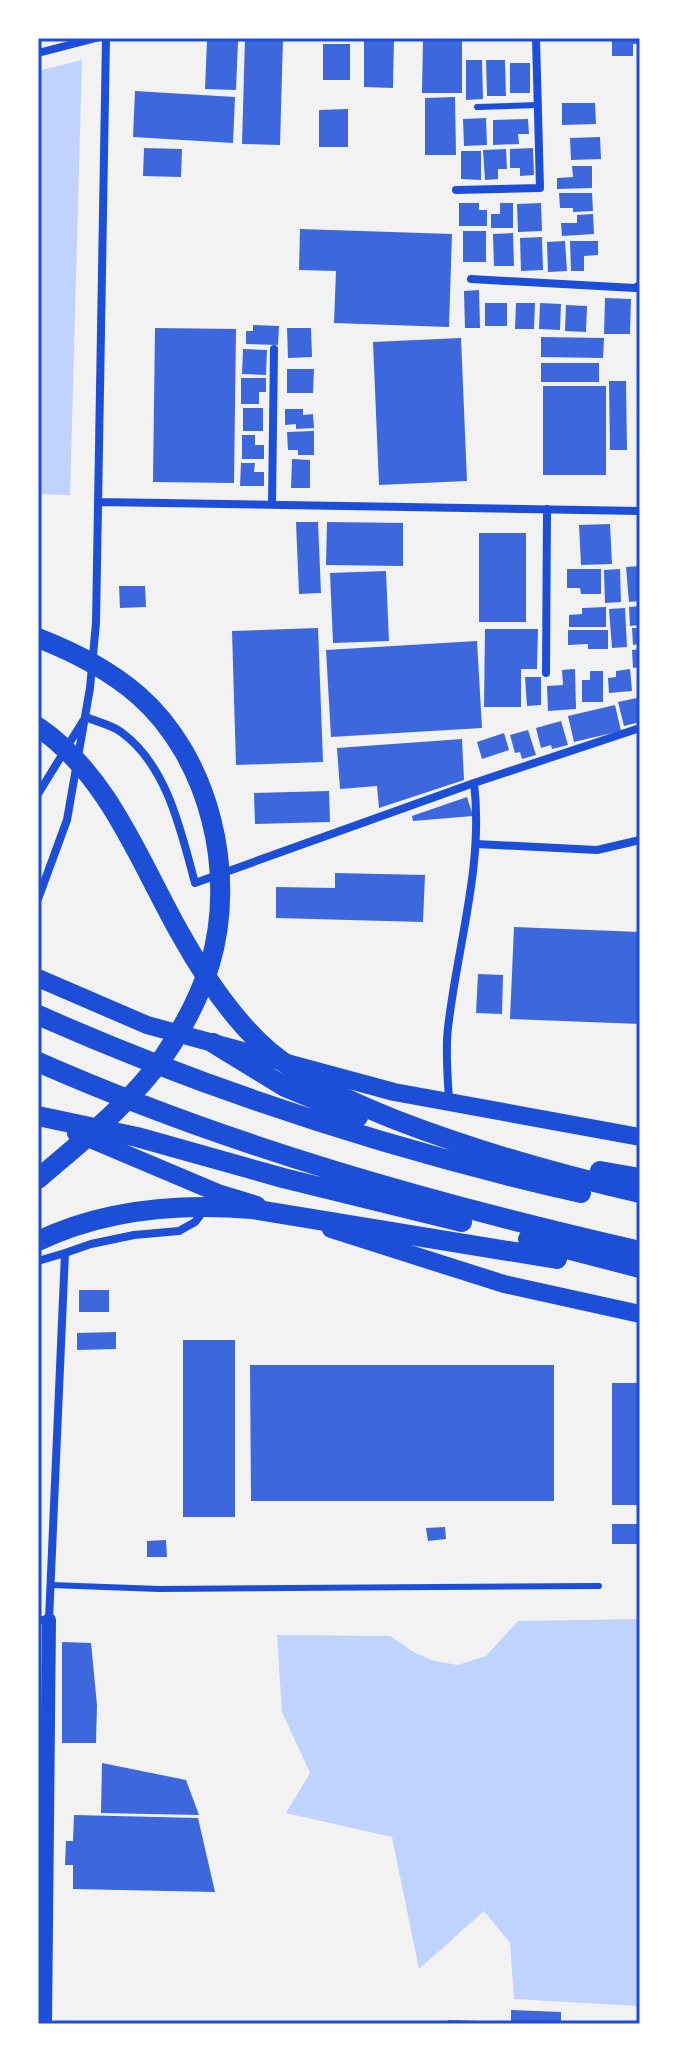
<svg xmlns="http://www.w3.org/2000/svg" width="678" height="2062" font-family="Overpass,sans-serif">
<rect width="100%" height="100%" fill="#f2f2f2"/>
<path fill="#bfd3fe" d="M82,60L70,495L38,494V71Z
M640,1619V2024H637V2006L514,1999L510,1943L484,1911L419,1969L392,1837L286,1813L310,1773L282,1712L277,1635L390,1636L415,1653L434,1661L458,1665L486,1656L518,1621Z"/>
<path fill="#3d67dc" d="M245,38H283L280,145L242,144Z
M364,38H394L393,88L364,87Z
M423,38H462V93H422Z
M612,38H640V44H633V56H612Z
M207,40L238,41L236,90L205,89Z
M323,44H350V80H323Z
M466,60H482L483,99L466,100Z
M486,60H505L506,96H487Z
M510,63H530V93H510Z
M135,91L235,97L233,143L133,137Z
M455,97L456,155H425V98Z
M562,103H595L596,124L562,125Z
M348,109V147H319V110Z
M486,118L487,145L464,146L463,119Z
M528,119L529,134H518L519,144L493,145V120Z
M600,137L601,159L571,160L570,138Z
M144,148L182,149L181,177L143,176Z
M533,148L534,175L520,176V168H510V149Z
M506,149L507,169H498V179L485,180L483,150Z
M461,151H481V180L461,179Z
M572,166H592V188L557,189V178L573,177Z
M559,193H592L593,211L573,212V208H560Z
M459,203H479V210H487V226H459Z
M500,203H513V228H491V214H500Z
M541,203L542,231L518,232L517,204Z
M593,214L594,234L562,236L561,223H577V215Z
M300,229L452,234L449,327L334,323L336,271L299,270Z
M463,231H486V262H463Z
M513,233L514,266H494L493,234Z
M542,237L543,270L521,271L520,238Z
M565,241L567,271L548,272L547,242Z
M570,241H598V255L584,256V271H571Z
M479,290L480,328H465L464,291Z
M605,298L631,299L630,334H604Z
M485,303H507V326H485Z
M516,303H535L534,329H515Z
M540,303L561,304L560,330L539,329Z
M566,305L587,306L586,332L565,331Z
M253,325L279,326L278,345L246,344V331H253Z
M155,328L236,329L234,483L153,482Z
M287,328H311L312,357L288,358Z
M541,337L604,338L603,358L541,357Z
M461,338L467,481L379,485L373,342Z
M243,349L267,350L266,375L242,374Z
M541,363H599V382H541Z
M287,369H314L313,393H287Z
M241,378H266V392H259V404H241Z
M609,381H626L627,450H610Z
M543,386H606V475H543Z
M243,408H263V431H243Z
M285,409H303V415L313,414L314,428L296,429V424L285,425Z
M314,431V455H298V450H288L287,432Z
M242,435H255V445H264V459H242Z
M292,459L310,460V488H291Z
M241,463H255L254,472H264V486H240Z
M296,522H318L321,593L299,594Z
M327,522L403,523V566L326,565Z
M610,524L612,564L581,565L579,525Z
M479,533H526V622H479Z
M640,566V601L629,602L626,567Z
M567,569H601V594H581L580,588H567Z
M620,569L621,602L605,603L604,570Z
M386,571L389,641L333,643L330,573Z
M119,586H145L146,607L120,608Z
M640,606V625L630,626L629,607Z
M606,607V627H569V615L582,614V608Z
M625,608L627,647L612,648L609,609Z
M318,628L323,762L236,765L232,631Z
M632,628H640V644L633,645Z
M485,629H538L537,669H521V707H484Z
M568,630H608V649H588V644L568,645Z
M477,641L482,728L331,737L326,650Z
M640,649V667L633,668L632,650Z
M575,669L576,709L548,711L547,686L563,685L562,670Z
M630,669L632,691L609,693L608,678L616,677V671Z
M590,671H603V702H582V680H590Z
M525,677H541V705L527,706Z
M637,698L640,722L624,726L618,702Z
M615,705L621,731L574,742L568,716Z
M561,721L568,745L552,749L551,745L541,748L536,728Z
M528,730L536,755L522,759L520,752L515,753L510,735Z
M504,733L509,750L482,759L477,742Z
M462,739L464,780L379,808L377,786L340,789L337,748Z
M329,791L330,822L255,824L254,793Z
M467,797L473,816L413,821L412,816Z
M335,873L425,875L423,922L276,918V887L335,888Z
M514,927L640,932V1024L510,1019Z
M478,974L503,975L502,1014L476,1013Z
M79,1290H109V1312H79Z
M116,1332V1349L77,1350V1333Z
M183,1340H235V1517H183Z
M250,1365H554V1501H251Z
M612,1383H639L640,1505H612Z
M612,1524H640V1544H612Z
M445,1527L446,1539L428,1541L426,1528Z
M166,1540L167,1557H147V1541Z
M62,1642L91,1643L97,1705L96,1743H62Z
M102,1763L186,1780L199,1815L101,1813Z
M74,1815L198,1818L215,1892L73,1889V1865H65L66,1841H73Z
M511,2010L561,2012V2024H511Z
M448,2020L480,2021V2024H448Z"/>
<g fill="none" stroke-linecap="round" stroke-linejoin="round">
<path stroke="#1d4ed8" stroke-width="6" d="M477,107L538,105
M51,1585L159,1589L599,1586"/>
<path stroke="#1d4ed8" stroke-width="8" d="M38,53L96,38
M456,190L540,188L536,38
M471,279L635,288L640,285
M100,502L640,511
M272,505L274,349
M546,673L547,509
M86,717C97,722 112,725 121,732C167,765 181,831 195,883L474,783L640,728
M38,794L83,721
M476,844L597,850L640,840
M38,899L67,820L90,688L96,623L106,38
M449,1102C448,1078 445,1052 448,1028C457,947 484,865 474,783
M38,1261L65,1253
M38,1620H49L65,1253L91,1244L134,1235L179,1231L195,1222L205,1209"/>
<path stroke="#1d4ed8" stroke-width="14" d="M45,2024L49,1620"/>
<path stroke="#1d4ed8" stroke-width="18" d="M38,978L147,1025L394,1092L640,1137
M76,1133L218,1193L257,1205
M331,1229L504,1284L640,1314"/>
<path stroke="#1d4ed8" stroke-width="20" d="M38,638C74,652 108,669 138,695C210,758 237,873 210,964C200,996 183,1028 164,1056C130,1104 82,1141 38,1179
M38,727C109,775 140,863 181,935C204,976 233,1020 269,1051C306,1082 351,1102 396,1120C476,1151 557,1174 640,1193
M38,1015C212,1092 395,1151 581,1193
M213,1043L285,1087L358,1117
M38,1062C231,1147 435,1204 640,1251
M38,1116L137,1137L283,1178L462,1222
M600,1171L640,1178
M528,1239L640,1268
M38,1241C105,1209 180,1203 252,1209L557,1259"/>
</g>
<rect width="678" height="2062" fill="none" stroke="#ffffff" stroke-width="80"/>
<rect x="40" y="40" width="598" height="1982" fill="none" stroke="#1d4ed8" stroke-width="3"/>
</svg>
